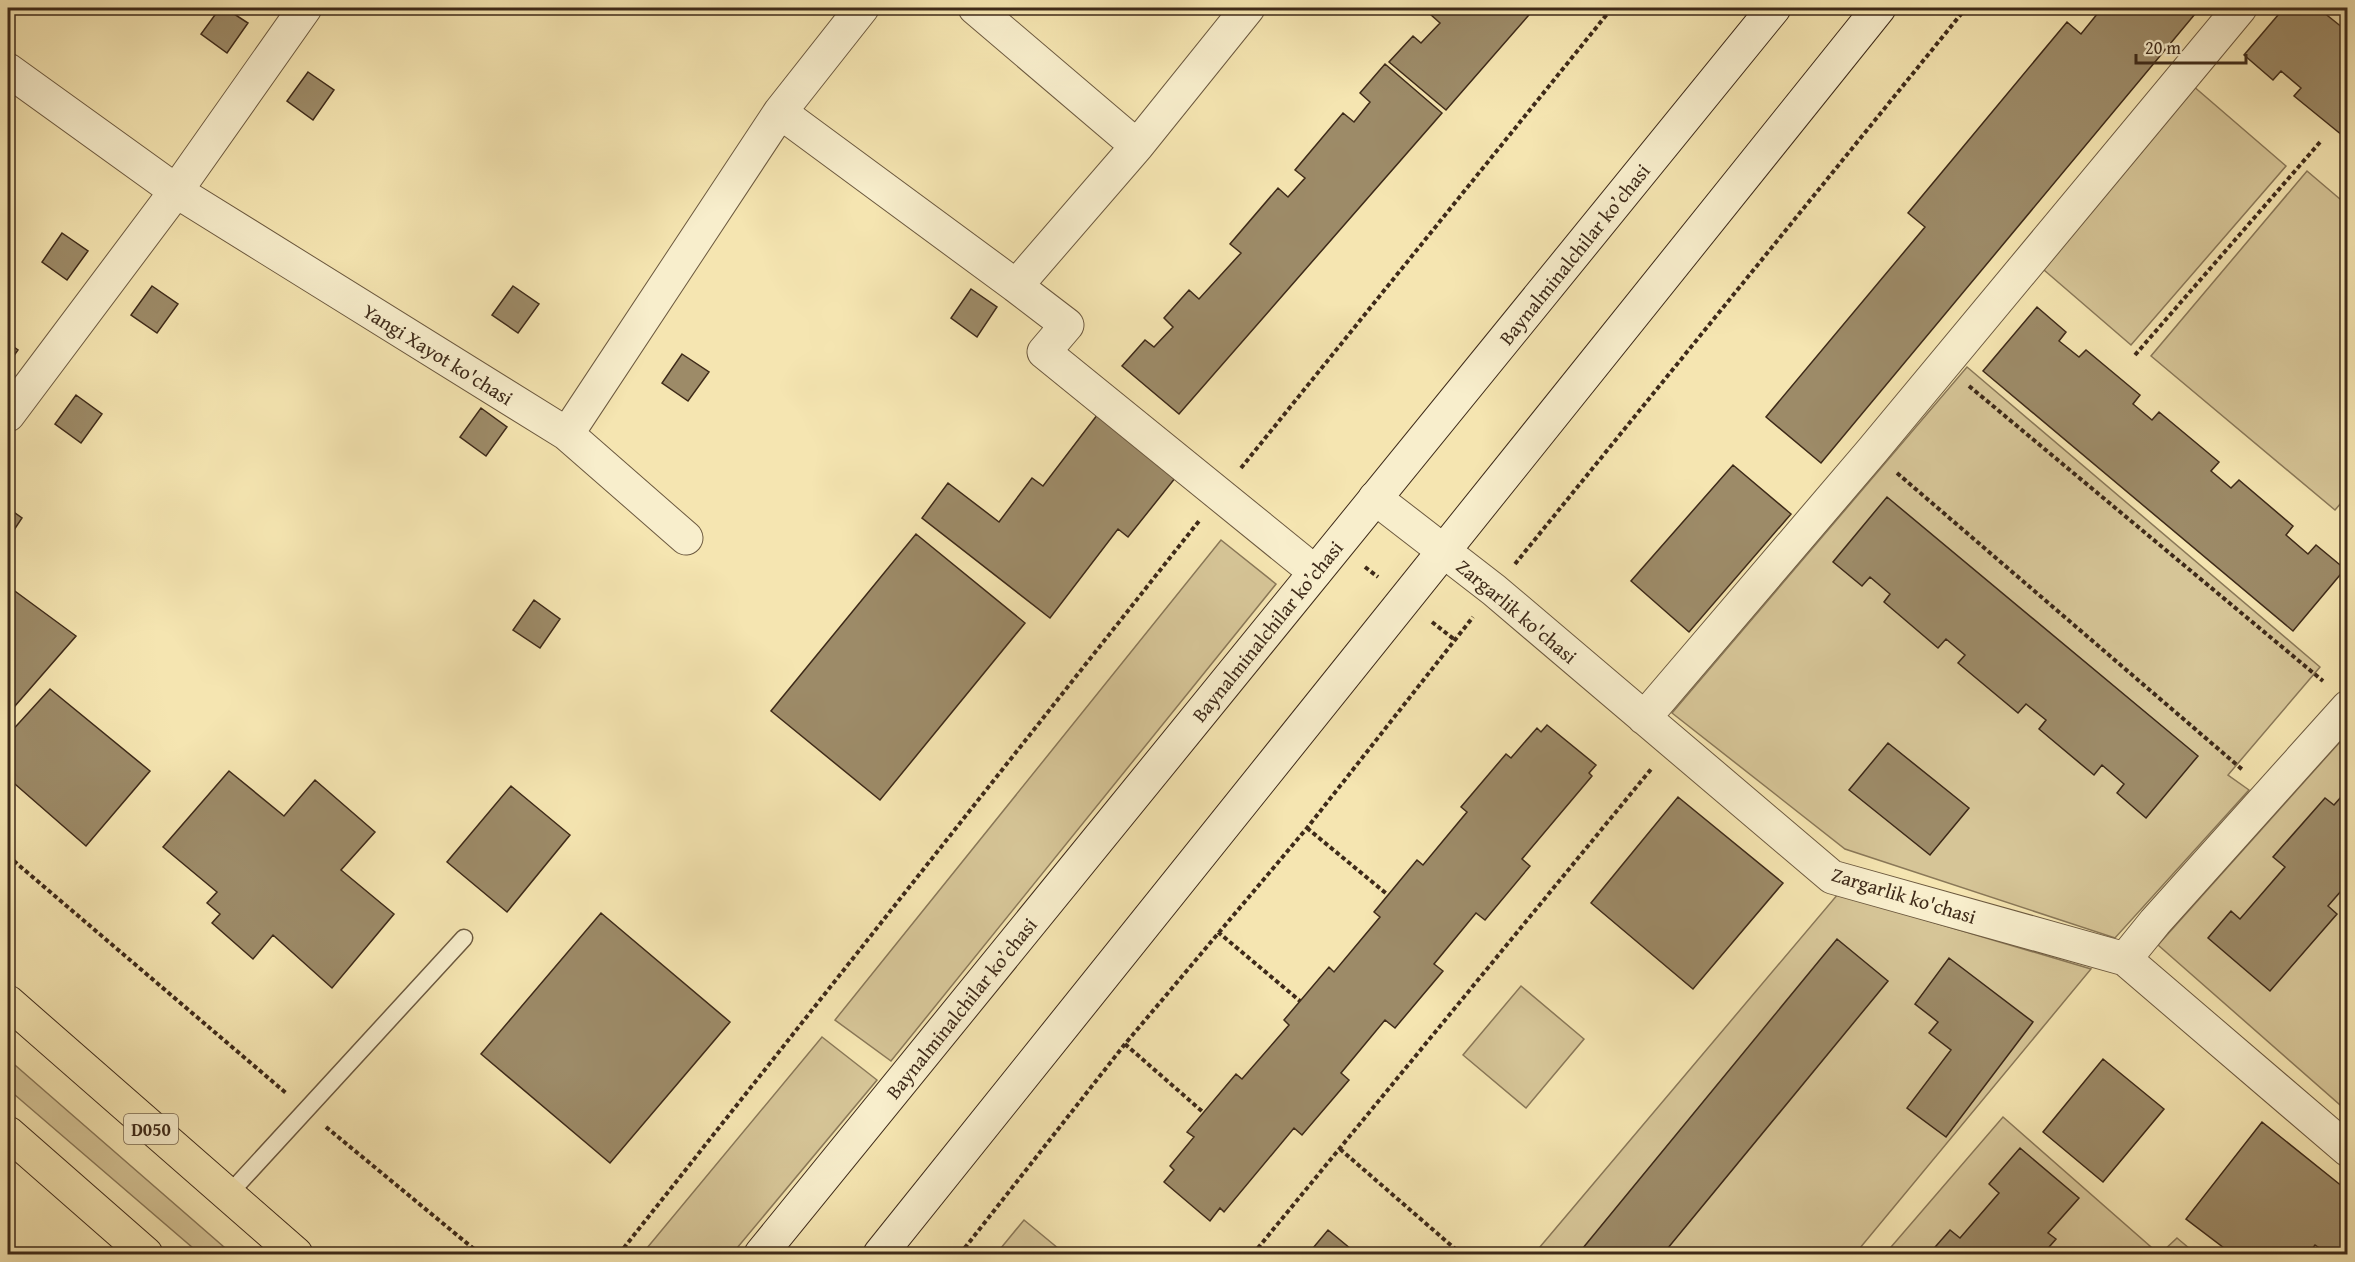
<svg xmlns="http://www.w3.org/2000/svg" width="2355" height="1262" font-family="'Gentium Book Plus',serif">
<rect width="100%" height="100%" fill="#f5e5b1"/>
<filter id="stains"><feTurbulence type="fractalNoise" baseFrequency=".00333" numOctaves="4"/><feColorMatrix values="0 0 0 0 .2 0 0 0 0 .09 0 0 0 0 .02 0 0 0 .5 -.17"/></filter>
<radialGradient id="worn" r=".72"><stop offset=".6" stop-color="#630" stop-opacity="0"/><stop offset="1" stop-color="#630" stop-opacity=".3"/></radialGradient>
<path fill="#d6c597" stroke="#8a7858" stroke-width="1.5" d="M2192,85L2286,166L2131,345L2037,264Z
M2307,171L2347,205L2348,495L2335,510L2151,356Z
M1967,367L2320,667L2228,775L2249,790L2115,938L1845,849L1672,713Z
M1221,540L1276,584L891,1061L835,1020Z
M2347,734V1111L2158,945Z
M1838,894L2091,969L1855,1254H1534Z
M1521,986L1584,1039L1526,1108L1463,1055Z
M822,1037L877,1080L732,1254H642Z
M8,1059L232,1254H200L8,1089Z
M2003,1117L2159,1254H1885Z
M1024,1220L1065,1254H996Z
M2177,1238L2196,1254H2160Z"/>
<path fill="#9d8b68" stroke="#3e2a19" stroke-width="1.5" d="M220,8H225L248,23L227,53L201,34Z
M1437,8H1535L1446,110L1389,62L1413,36L1421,43L1440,23L1430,14Z
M2102,8H2200L1821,463L1766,417L1925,227L1908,213L2067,22L2081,34Z
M2284,8H2318L2348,32V140L2294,96L2301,88L2281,71L2273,80L2244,55Z
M1385,64L1442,113L1179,414L1122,366L1145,340L1154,347L1173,327L1164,318L1189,290L1199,299L1241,253L1230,244L1278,188L1288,197L1305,178L1295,170L1343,113L1354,122L1370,102L1360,93Z
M308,72L334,90L313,120L287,101Z
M62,233L88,251L67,280L42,262Z
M152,286L178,304L157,333L131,315Z
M513,286L539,304L518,333L492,315Z
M971,289L997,307L977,337L951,318Z
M2037,307L2066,332L2059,341L2079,357L2086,350L2140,395L2133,404L2152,420L2159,412L2219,462L2211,471L2231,488L2239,480L2293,526L2286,535L2308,554L2316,545L2345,569L2293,631L1983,371Z
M8,343L18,350L8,364Z
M682,354L709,372L688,401L662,383Z
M76,395L102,414L81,443L55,424Z
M1104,406L1184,467L1128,537L1118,529L1050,618L922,518L948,483L999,522L1032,478L1043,486Z
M481,408L507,427L486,456L460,437Z
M1733,465L1791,514L1689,632L1631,581Z
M1887,497L2198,756L2146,818L2117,793L2124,784L2102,765L2094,775L2039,729L2046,720L2026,704L2018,713L1958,663L1965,655L1946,639L1938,648L1884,602L1890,594L1870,577L1862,586L1833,562Z
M8,508L22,518L8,539Z
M916,534L1025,623L880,800L771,711Z
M8,586L76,636L8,714Z
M534,600L560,619L540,648L513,630Z
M50,689L150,771L86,846L8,778V735Z
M1547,725L1596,765L1589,773L1592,776L1522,859L1530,866L1485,920L1476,913L1434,964L1443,971L1395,1028L1385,1020L1341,1073L1349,1080L1302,1135L1294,1128L1224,1212L1220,1208L1210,1221L1164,1182L1174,1170L1170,1166L1194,1137L1187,1132L1236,1074L1242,1079L1289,1025L1284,1020L1329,967L1334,972L1380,917L1374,912L1417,860L1423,865L1467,812L1461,807L1506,754L1511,758L1537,728L1541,732Z
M1888,743L1969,808L1930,855L1849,790Z
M229,771L284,816L315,780L375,832L341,870L394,914L332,988L273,935L253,959L212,923L220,914L207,903L217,892L163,847Z
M511,786L570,835L507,912L447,862Z
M2348,789V883L2328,906L2337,914L2270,991L2208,938L2231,911L2240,919L2285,867L2273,857L2325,798L2334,805Z
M1678,797L1783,883L1693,989L1591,903Z
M601,913L730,1022L610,1163L481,1054Z
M1837,939L1888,981L1663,1254H1578Z
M1949,958L2033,1022L1946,1137L1907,1108L1951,1050L1929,1033L1938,1022L1915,1004Z
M2103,1059L2164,1109L2103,1182L2043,1132Z
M2262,1122L2348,1191L2346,1254H2328L2315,1245L2308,1254H2232L2186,1219Z
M2020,1148L2079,1198L2048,1233L2056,1239L2043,1254H1929L1950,1230L1960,1238L1999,1193L1989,1184Z
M1328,1230L1357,1254H1308Z"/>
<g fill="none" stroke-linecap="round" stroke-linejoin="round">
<defs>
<path id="lane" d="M227,1196L464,938"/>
<path id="street" d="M975,8L1137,146
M8,70L176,191L567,434L686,538
M780,112L1016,286L1137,146L1248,8
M1016,286L1067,325L1044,352L1315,572
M8,415L176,191L305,8
M567,434L780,112L862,8
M1375,498L1494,590L1832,877L2125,959L2348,1150
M1644,718L1872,451L2240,8
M2125,959L2155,922L2348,707"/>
<path id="secondary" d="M761,1254L1774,8
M880,1254L1879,8"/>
<path id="primary" d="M8,1002L296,1254
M8,1133L146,1254"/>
</defs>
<use href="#lane" stroke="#6c593f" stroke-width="19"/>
<use href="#street" stroke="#6c593f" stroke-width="35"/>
<use href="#secondary" stroke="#3e2a19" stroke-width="35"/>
<use href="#primary" stroke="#3e2a19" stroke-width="35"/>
<path stroke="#3e2a19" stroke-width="4" stroke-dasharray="4.5 3" stroke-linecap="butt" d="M2135,355L2321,141
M1969,386L2323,681
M1241,468L1612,8
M1897,473L2244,771
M1515,564L1966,8
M1365,567L1378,577
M1432,622L1455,640
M1307,828L1388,895
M8,856L286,1093
M1218,932L1300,1001
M1125,1044L1204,1113
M326,1127L480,1254
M1340,1149L1461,1254
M619,1254L1199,521
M960,1254L1125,1044L1307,828L1473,617
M1253,1254L1652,768"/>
<use href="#lane" stroke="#f8eecc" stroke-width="16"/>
<use href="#street" stroke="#f8eecc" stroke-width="33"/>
<use href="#secondary" stroke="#f8eecc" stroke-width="33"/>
<use href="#primary" stroke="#f5e5b1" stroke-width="33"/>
</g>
<g text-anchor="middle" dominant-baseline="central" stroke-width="5" stroke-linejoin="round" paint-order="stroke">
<rect fill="#f8eecc" stroke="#76654f" stroke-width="1.5" x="124" y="1114" width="54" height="30" rx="4.5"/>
<g font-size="18" font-weight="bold" fill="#3e2a19">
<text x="151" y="1129">D050</text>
</g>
<g font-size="20" fill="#3e2a19" stroke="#f8eecc">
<text transform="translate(1574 254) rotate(-51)">Baynalminalchilar ko’chasi</text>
<text transform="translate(438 354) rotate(32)">Yangi Xayot ko'chasi</text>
<text transform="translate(1517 611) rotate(40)">Zargarlik ko'chasi</text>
<text transform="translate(1267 631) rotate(-51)">Baynalminalchilar ko’chasi</text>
<text transform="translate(1904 895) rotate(17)">Zargarlik ko'chasi</text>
<text transform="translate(961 1008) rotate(-51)">Baynalminalchilar ko’chasi</text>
</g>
</g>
<rect width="2355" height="1262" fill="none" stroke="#f5e5b1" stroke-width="30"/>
<rect x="9" y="9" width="2337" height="1244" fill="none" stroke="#3e2a19" stroke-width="3"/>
<rect x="15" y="15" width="2325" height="1232" fill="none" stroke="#3e2a19" stroke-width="1.5"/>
<path d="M2136 54v9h110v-9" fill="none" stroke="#3e2a19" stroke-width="3"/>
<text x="2145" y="54" font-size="18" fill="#3e2a19" stroke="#f8eecc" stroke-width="4.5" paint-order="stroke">20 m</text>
<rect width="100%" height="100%" filter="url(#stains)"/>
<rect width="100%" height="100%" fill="url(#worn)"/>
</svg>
